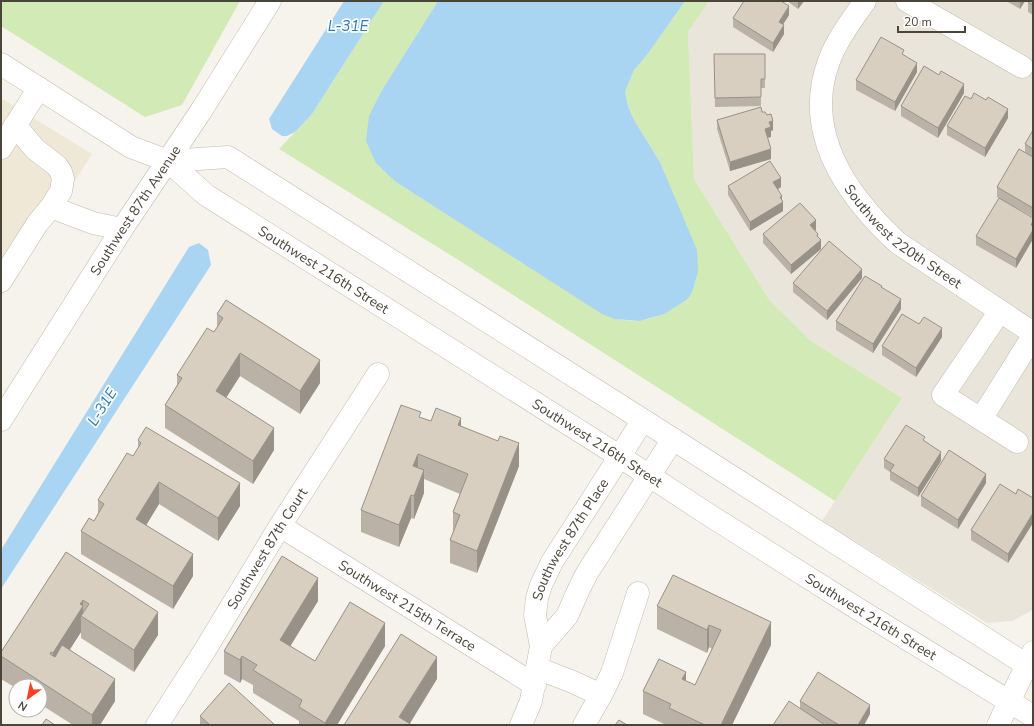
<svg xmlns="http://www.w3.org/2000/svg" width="1034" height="726" font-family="'Nunito Sans',sans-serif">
<rect width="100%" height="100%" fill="#f6f3ec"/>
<path fill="#eae5da" d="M709,1H1033V610L1012,621L987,623L822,521L902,398L811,341L770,301L694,179L688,32Z"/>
<path fill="#efe8d6" d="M1,98L92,154L1,297Z"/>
<path fill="#d2eab5" d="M1,1H240L182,105L145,117L1,26Z
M384,1H438L382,90L396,182L602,313C636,328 655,320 685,301L675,199L660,162L634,120L628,106L625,92L634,70L647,55L685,1H709L688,32L694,179L770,301L811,341L902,398L835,501L460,261L279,149L312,114Z"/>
<path fill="#a9d4f2" d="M344,1H384L312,114L295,132L287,136H282L272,129L269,119Z
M438,1H685L647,55L634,70L625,92L628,106L634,120L660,162L697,250L698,271L693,289L690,296L685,301L664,314L640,321L615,319L602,314L396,182L376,163L366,141L369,116L382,90Z
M199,243L208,250L211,265L1,589V550L189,247Z"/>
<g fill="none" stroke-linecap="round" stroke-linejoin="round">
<defs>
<g id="minor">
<path id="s1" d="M865,1C852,20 837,39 829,61C802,133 847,196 898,243L1033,333"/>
<path d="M907,1L1022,67"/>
<path id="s2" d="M1,64L131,147L168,161L206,195L619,456L706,513L858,609L1033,716"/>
<path d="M1,148L39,88"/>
<path d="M168,161L228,157L643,420L1033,669"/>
<path d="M51,207L93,223L122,229"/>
<path d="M1,281L37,224L51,207L61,191L63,179L61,172L57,166L35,149L15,125"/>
<path d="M1000,311L943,395L1017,442"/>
<path d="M981,419L1033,336"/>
<path id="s3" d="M1,420L122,229L201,111L270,1"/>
<path id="s4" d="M280,526L535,685"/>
<path d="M541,646L567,616L579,589L587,573L673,439"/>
<path d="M537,668L573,682L601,695"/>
<path id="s5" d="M157,725L205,650L280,526L378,374"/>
<path id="s6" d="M521,725L531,701L541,646L535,615L537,598L541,585L552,562L643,420"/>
<path d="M584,725L601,695L612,673L638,593"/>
<path d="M998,725L1033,652"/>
</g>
</defs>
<use href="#minor" stroke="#c2bbae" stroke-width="23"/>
<use href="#minor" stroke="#fff" stroke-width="22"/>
</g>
<path fill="#bab2a6" d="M787,1H804L798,9Z
M1006,1H1025L1020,9Z
M1033,1V15L1028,12V2Z
M789,15L783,24L784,34L773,52L733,27V18Z
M714,54H765V88H761V106L715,107Z
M904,55L917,72L895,111L856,90V80Z
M964,93L938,138L901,116V106Z
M762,112L773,130L771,131V137L767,138L771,159L730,171L717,129V120Z
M1008,118L985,157L947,135V126Z
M1033,130V217L997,197V187L1025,152V144Z
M728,186L781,187L778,189L782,200L783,211L750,231L728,195Z
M1033,218V239L1016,268L976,245V236Z
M815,230L818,237L821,249L791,274L763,243V234L816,230Z
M862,278L827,320L793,292V283Z
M882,288L901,309L873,353L836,330V321Z
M226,300L320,383L300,414L240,376L226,397L274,450L253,484L165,428V405L177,385V375L214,332L217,327V314Z
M919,324L942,337L916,377L882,355V346Z
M421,418L431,421L461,426L519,466L477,573L450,563V540L453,533V512L460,494L424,479V493L414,519L411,518L399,547L361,532V510Z
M138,440L240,506L218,541L159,504L146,525L193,576L173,609L81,554V531L94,521L98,513V500L133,456L138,448Z
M925,441L941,461L918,497L890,480V472L884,468V459Z
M986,483L958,529L921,506V496Z
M1016,494L1008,563L971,540V530Z
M66,552L158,635L134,672L81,638V632L70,649L115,701L100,725H73L40,704V686H16V688L1,679V652Z
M318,601L290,646L315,661L385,646L337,725H299V721L253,693V685L242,679L240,683L224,674V651Z
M657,606L771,645L732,725H666L643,714V691L686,681L695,685L712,649L709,647L707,653L657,629Z
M800,701L870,714L864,725H773L800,709Z
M200,716L275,725H200Z"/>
<path fill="#979187" d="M798,1H804L798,9Z
M1020,1H1025L1020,9Z
M789,6V15L779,31V22Z
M784,25V34L773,52V43Z
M917,63V72L895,111V102Z
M964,84V93L938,138V128Z
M1008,109V118L985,157V148Z
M773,121V130L771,131V137L765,138V129L769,122Z
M771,149V159L730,171V162Z
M781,178V187L773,192V182Z
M782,196V202H783V211L750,231V222Z
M816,220V230L810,234V225Z
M1033,221V239L1016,268V259Z
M818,234V242L821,240V249L791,274V265Z
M862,269V278L827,320V311Z
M901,299V309L873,353V344Z
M942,328V337L916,377V368Z
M240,353V376L216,414V391Z
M320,360V383L300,414V391Z
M461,418V441L458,425Z
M274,428V450L253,484V461Z
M519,443V466L477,573V551Z
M941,452V461L918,497V488Z
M418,454V477L413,466Z
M424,470V493L414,519V496Z
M986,474V483L958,529V520Z
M159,482V504L136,542V519Z
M240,483V506L218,541V518Z
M411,495V518L399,547V525Z
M1033,513V523L1008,563V554Z
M193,554V576L173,609V586Z
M318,578V601L280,663V640Z
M83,600V617L81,616V632L53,676V653Z
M158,612V635L134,672V650Z
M771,622V645L732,725H721Z
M385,623V646L337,725H325V723Z
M709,625V647L707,653V630Z
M242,656V679L240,683V660Z
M437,657V679L409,725L399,717Z
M686,672V695L682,679Z
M115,679V701L100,725H92V715Z
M870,705V714L864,725H858Z"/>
<path fill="#d8cfc1" stroke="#979187" d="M744,1H781L789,6L779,22L784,25L773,43L733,18Z
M1029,1H1033V5L1028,2Z
M881,37L904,50L902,54L917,63L895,102L856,80Z
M714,54H765V79H761V97L715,98Z
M924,66L939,75L941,71L964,84L938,128L901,106Z
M974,93L986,100L988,97L1008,109L985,148L947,126L965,96L971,99Z
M761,107L762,112H765L767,115L771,114L773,121L769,122L771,127L765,129L771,149L730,162L717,120Z
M1033,130V149L1025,144Z
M1019,149L1033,157V208L997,187Z
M770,161L781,178L773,182L782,196L780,197L783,202L750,222L728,186Z
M999,198L1033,218V221L1031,225L1033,226V230L1016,259L976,236Z
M800,203L816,220L810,225L818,234L817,236L821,240L791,265L763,234Z
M829,241L862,269L827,311L793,283Z
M865,276L882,286L881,287L901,299L873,344L836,321Z
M226,300L320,360L300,391L240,353L216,391L274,428L253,461L165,405L182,378L177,375L207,328L214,332L223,318L217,314Z
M902,314L919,324L924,317L942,328L916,368L882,346Z
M401,405L421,412L419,417L431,421L436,408L461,418L458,425L498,441L500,436L519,443L477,551L450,540L460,515L453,512L468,474L418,454L413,466L424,470L414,496L411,495L399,525L361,510Z
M906,425L925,437L923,440L941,452L918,488L890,471L894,465L884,459Z
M146,427L240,483L218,518L159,482L136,519L193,554L173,586L81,531L89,518L94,521L104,504L98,500L127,453L133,456L141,443L138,440Z
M949,450L986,474L958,520L921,496Z
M1000,484L1016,494L1018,489L1033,498V513L1008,554L971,530Z
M66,552L158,612L134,650L81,616L89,604L83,600L80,604L83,606L53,653L51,652L50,654L55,657L62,645L115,679L92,715L1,656V652Z
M282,556L318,578L280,640L315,661L350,602L385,623L325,723L299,707L302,700L253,670L257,665L242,656L240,660L224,651Z
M673,575L771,622L721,725H705L669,708L671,704L643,691L659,659L686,672L682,679L695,685L721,630L709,625L707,630L657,606Z
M401,634L437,657L399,717L412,725H344Z
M818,672L870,705L858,725H839L800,701Z
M229,683L275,725H212L211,724L210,725L200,716Z
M789,701L825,725H773Z
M46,719L55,725H42Z
M619,720L627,725H615Z"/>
<g text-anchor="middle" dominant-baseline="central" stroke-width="3.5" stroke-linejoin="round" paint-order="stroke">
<g font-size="14" fill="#4b4439" stroke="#fff">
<text stroke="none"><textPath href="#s3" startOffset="249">Southwest 87th Avenue</textPath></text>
<text stroke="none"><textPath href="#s1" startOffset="277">Southwest 220th Street</textPath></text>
<text stroke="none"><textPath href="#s2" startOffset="384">Southwest 216th Street</textPath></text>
<text stroke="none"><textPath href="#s2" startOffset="708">Southwest 216th Street</textPath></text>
<text stroke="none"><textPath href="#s6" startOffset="198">Southwest 87th Place</textPath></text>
<text stroke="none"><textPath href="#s5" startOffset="208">Southwest 87th Court</textPath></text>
<text stroke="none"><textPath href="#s4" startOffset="150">Southwest 215th Terrace</textPath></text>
<text stroke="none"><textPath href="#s2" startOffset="1032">Southwest 216th Street</textPath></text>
</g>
<g font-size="15" font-style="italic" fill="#2e7ab2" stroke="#fff">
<text x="348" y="26">L-31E</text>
<text transform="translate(102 407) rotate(-58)">L-31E</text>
</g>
</g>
<rect width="1034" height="726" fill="none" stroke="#4b4439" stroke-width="4"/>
<g transform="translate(28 698) rotate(213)"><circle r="19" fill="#ffffff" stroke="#b7b4b0"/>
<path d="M0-3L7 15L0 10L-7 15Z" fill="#fc3f1d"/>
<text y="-6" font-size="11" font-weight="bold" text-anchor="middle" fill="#4b4439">N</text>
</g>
<path d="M898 26v6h67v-6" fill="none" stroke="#4b4439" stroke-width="2"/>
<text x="904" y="26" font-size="12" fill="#4b4439" stroke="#ffffff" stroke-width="3" paint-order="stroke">20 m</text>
</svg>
